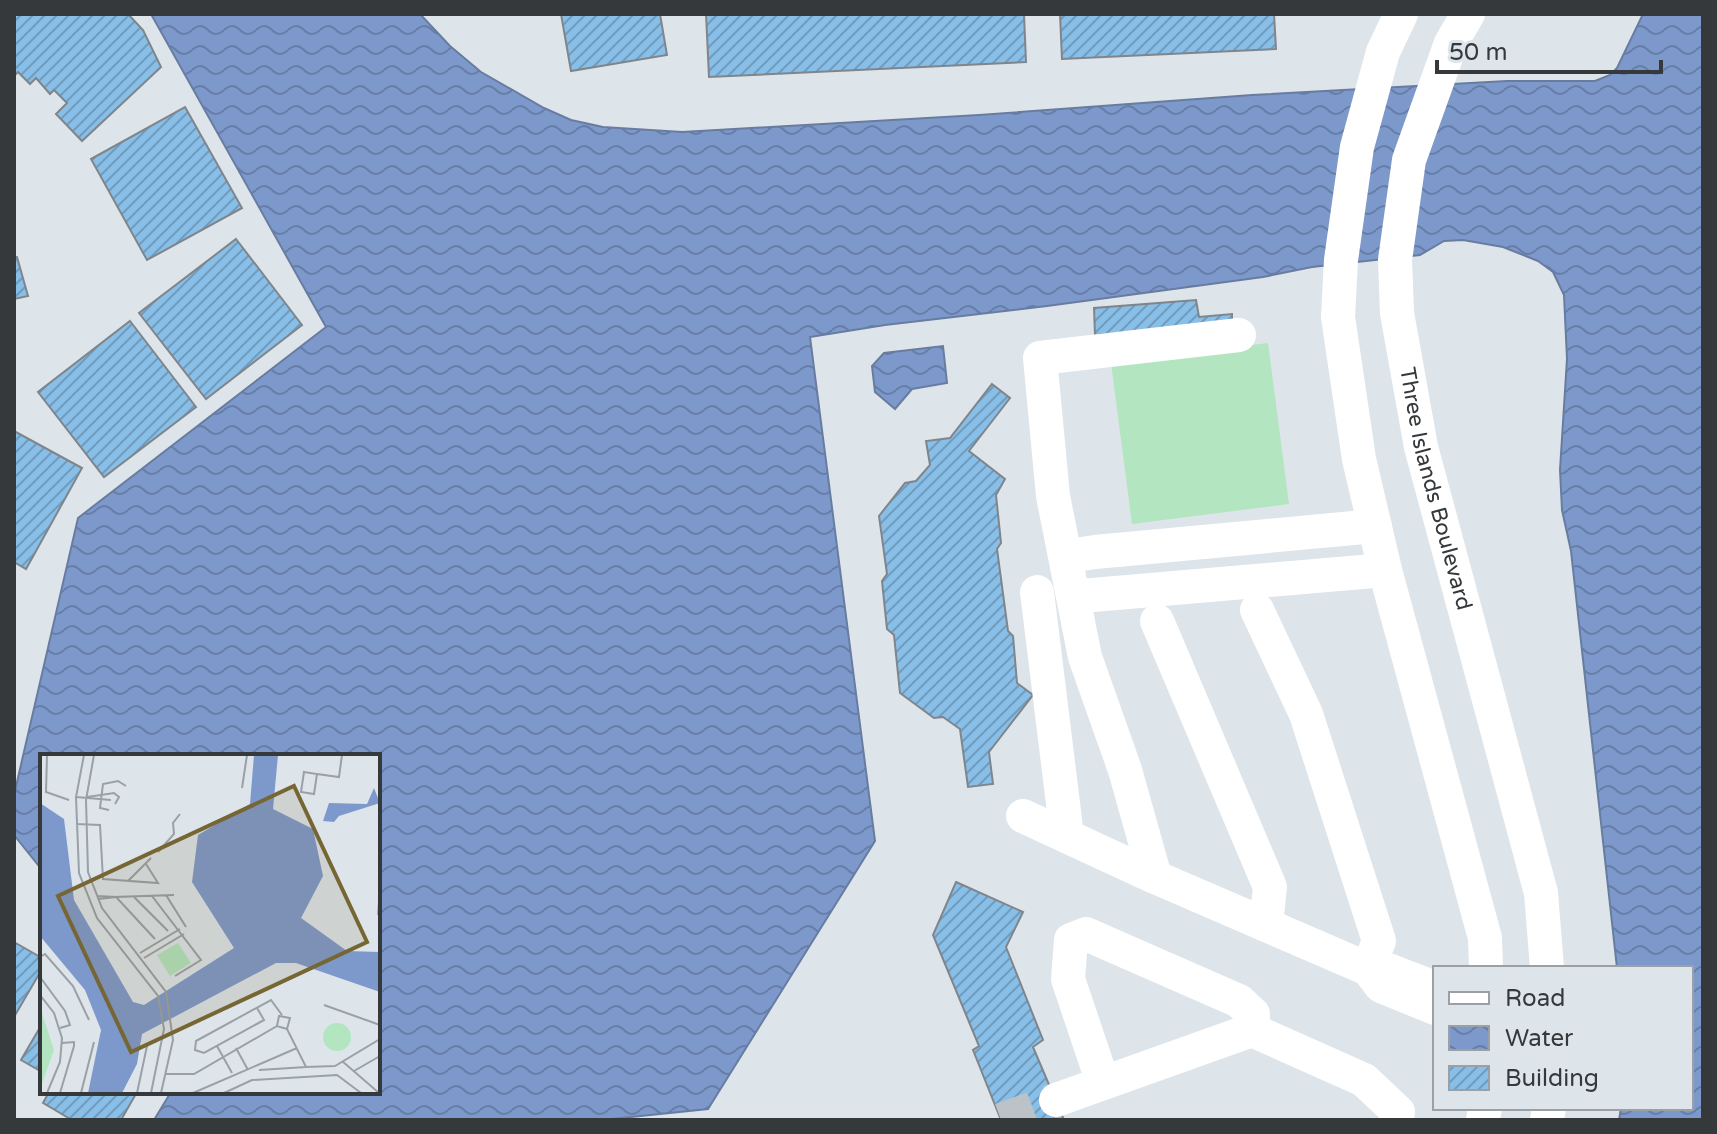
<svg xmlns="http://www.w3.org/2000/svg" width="1717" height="1134" font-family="'Varela Round',sans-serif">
<defs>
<pattern id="water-waves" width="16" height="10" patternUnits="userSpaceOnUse" patternTransform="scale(2)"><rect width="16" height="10" fill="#7d99cc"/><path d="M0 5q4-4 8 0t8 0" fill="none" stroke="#677ea7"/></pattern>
<pattern id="building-hatch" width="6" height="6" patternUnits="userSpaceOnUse" patternTransform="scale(2)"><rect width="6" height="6" fill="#88bfe8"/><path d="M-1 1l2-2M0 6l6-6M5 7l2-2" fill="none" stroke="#709cbd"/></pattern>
</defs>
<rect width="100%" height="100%" fill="#dde5eb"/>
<path fill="#b2e5c0" d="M1268,343L1289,504L1132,524L1111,363Z"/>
<path fill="url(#water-waves)" stroke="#687ca0" stroke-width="2" d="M151,14H420L450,46L481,72L544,108L571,120L603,127L682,132L979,115L1252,95L1507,81H1595L1610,75L1617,68L1643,14H1703V1120H1619L1621,1108H1691V968H1617L1571,551L1562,510L1560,470L1567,359L1564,295L1553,272L1538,261L1503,247L1463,240L1444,241L1420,255L1312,267L1263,277L1047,306L885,325L810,337L875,841L708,1109L602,1120H154L171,1092H378V756H42V870L14,835V795L78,518L326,327Z
M943,346L947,383L912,389L895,409L875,392L872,366L884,353Z"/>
<path fill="url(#building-hatch)" stroke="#7f858b" stroke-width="2" d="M14,14H128L143,30L161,67L82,141L56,114L67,103L54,90L50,94L36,78L30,84L18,72L14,76Z
M561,14H660L667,55L571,71Z
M706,14H1024L1026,62L709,77Z
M1060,14H1274L1276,49L1062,59Z
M185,107L242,208L147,260L91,159Z
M236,239L302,325L206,399L139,313Z
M17,257L28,296L14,299V258Z
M1196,300L1199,317L1232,314V324L1095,335L1094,308Z
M130,321L196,407L104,477L38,392Z
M992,384L1010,398L969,451L1005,479L996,495L1001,543L997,549L1008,631L1013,636L1017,683L1033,695L989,752L993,784L968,787L960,729L943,717L934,718L900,693L894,635L887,629L882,581L887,574L879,516L905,483L916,481L930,465L926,441L950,438Z
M14,431L82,468L26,569L14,562Z
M956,882L1023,912L1006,947L1043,1040L1033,1047L1064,1120H1001L973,1050L979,1046L933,935Z
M14,942L42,958V969L14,1017Z
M42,1024V1072L21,1060Z
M49,1092H137L121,1120H72L43,1103Z"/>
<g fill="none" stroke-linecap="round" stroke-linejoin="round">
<path stroke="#bcc3c8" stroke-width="34" stroke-dasharray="34 17" stroke-linecap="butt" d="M1001,1120L1056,1100"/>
<g stroke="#fff" stroke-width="34">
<path d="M1401,14L1383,52L1357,147L1341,260L1338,317L1359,459L1385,570L1485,938L1486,968"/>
<path id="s1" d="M1468,14L1451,43L1409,160L1395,260L1397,313L1421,447L1541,893L1547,968"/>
<path d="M1069,556L1095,552L1375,526"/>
<path d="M1037,592L1067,836"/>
<path d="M1081,596L1385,570"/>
<path d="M1157,621L1270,887L1266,925"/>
<path d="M1023,816L1155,877L1368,969L1379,941L1306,714L1257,610"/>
<path d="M1155,877L1125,770L1085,657L1053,496L1040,358L1239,335"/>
<path d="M1435,988L1391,971L1368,969L1381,986L1435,1008"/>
<path d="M1103,1083L1068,979L1071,940L1086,934L1239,1001L1253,1014L1252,1030"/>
<path d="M1056,1100L1252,1030L1364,1080L1398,1112L1397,1120"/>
<path d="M1483,1120L1485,1108"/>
<path d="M1547,1120L1549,1108"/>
</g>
</g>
<g text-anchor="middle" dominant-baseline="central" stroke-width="6" stroke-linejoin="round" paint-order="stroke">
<g font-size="22" fill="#36393b" stroke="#dde5eb">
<text stroke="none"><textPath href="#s1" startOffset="492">Three Islands Boulevard</textPath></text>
</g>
</g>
<g transform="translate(40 754)">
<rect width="340" height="340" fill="#dde5eb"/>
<path d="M0,253L14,296L0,335Z" fill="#b2e5c0"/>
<path d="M138,189L151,209L130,222L117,201ZM283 283a14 14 0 1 1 28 0a14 14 0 1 1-28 0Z" fill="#b2e5c0"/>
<path d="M214,1H238L233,55L273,75L283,122L261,164L307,197L340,198V238L256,209H236L102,280L97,310L82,339H48L61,276L45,236L0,182V49L24,65L34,146L93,248L104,251L194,194L152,128L158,81L210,50ZM334,34L340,49L299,62L294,68L283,67L289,49L327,50Z" fill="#7d99cc"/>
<path fill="none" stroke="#9aa0a5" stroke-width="2" d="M7,1L6,38L29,46M44,1L36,43L39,119L57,164L118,242L124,275L111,339M54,1L46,46L48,118L62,154L126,238L133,286L121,339M264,18L277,20L274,40L261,38ZM277,20L299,23L302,1M202,34L207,1M36,43L71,46M47,43L74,39L79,43L75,50M69,56L60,54L63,30L78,27L86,32M36,70L60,71L63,125L118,129L106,110M118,98L134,80L133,69L140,60M88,127L111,104M126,141L146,173M57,142L76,143L58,145M93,142L128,177M112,142L161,206L135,222M338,161L340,135M115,185L76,143L134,141M100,199L140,175M0,203L5,200L33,232L49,266M104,204L144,180M0,223L25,257L30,271L20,274M0,241L14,259L22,284L20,308L7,339M284,251L340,271M217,254L224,266L164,299L155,296L156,287L231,246L242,261M247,275L266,313L295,312L340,285M177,292L192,319M196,294L208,316M302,307L339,339M219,316L266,313M314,317L340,302M126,320H154L237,272L247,275L250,264L239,262L237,272M20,339L34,292V288L22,289M41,339L54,288M97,339L107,292M153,339L257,294M184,339L212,326L297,321L321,339"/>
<path fill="#766633" fill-opacity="0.15" stroke="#766633" stroke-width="4" d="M254,32L327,188L91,298L18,142Z"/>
<rect width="340" height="340" fill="none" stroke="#36393b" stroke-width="4"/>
</g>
<rect width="1717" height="1134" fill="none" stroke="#36393b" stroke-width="32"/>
<rect x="1433" y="966" width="260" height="144" fill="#dde5eb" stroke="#9aa0a5" stroke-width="2"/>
<rect x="1449" y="992" width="40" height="12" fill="#ffffff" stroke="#9aa0a5" stroke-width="2"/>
<text x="1505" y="1006" font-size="24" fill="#36393b">Road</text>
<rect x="1449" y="1026" width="40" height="24" fill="url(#water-waves)" stroke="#9aa0a5" stroke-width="2"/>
<text x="1505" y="1046" font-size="24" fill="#36393b">Water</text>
<rect x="1449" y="1066" width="40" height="24" fill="url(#building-hatch)" stroke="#9aa0a5" stroke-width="2"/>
<text x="1505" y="1086" font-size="24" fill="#36393b">Building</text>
<path d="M1437 60v12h224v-12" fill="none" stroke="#36393b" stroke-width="4"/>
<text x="1449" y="60" font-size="24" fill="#36393b" stroke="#dde5eb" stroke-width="6" paint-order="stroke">50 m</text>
</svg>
